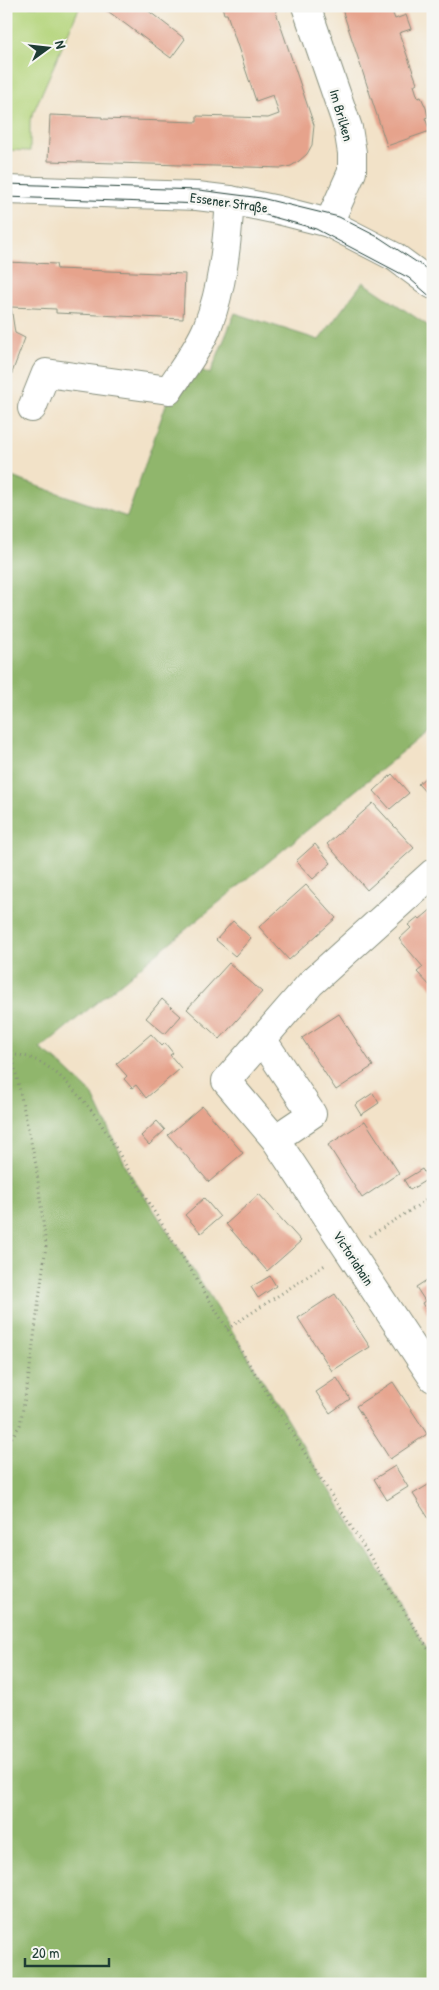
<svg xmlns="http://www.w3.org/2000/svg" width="439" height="1990" font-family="'Patrick Hand',sans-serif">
<rect width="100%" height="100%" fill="#f6f6f2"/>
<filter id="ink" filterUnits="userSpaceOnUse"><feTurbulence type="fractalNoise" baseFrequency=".02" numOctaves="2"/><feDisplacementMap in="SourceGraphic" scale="10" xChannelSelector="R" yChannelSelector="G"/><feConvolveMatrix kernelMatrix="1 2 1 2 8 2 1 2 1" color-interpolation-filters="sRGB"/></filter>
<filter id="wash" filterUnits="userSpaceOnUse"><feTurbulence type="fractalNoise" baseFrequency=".0096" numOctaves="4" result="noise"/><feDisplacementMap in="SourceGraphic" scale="20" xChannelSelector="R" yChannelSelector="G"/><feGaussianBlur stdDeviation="1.12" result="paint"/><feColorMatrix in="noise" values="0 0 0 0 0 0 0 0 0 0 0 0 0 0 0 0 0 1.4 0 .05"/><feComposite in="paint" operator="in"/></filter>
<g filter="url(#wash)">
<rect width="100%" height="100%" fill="#f2e2c8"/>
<path fill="#b5d57d" stroke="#6a8958" d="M6,6H80L30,120V151L6,150Z"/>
<path fill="#90b66c" stroke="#587a50" d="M363,282L433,329V727L40,1049L56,1060L92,1094L129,1172L233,1332L433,1658V1984H6V475L127,517L181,361L210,374L235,313L319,340Z"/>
<g id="blocks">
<path fill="#e6a38c" d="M101,6H142L185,39L171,58Z
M222,6H274L314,125L312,145L307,154L299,161L291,166L282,168L48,161L50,115L102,117V119L197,122V116L268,118L279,114L273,95L256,101L227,14H224Z
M341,6H390L395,19L406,15L411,29L399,33L417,83L414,85L418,98L421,97L426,108L428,117L425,118L430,131L387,146Z
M6,262L56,264L57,269L185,274L183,319L56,313V309L11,307L15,333L25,338L6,389Z
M433,771V807L426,799L429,796L418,784Z
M392,774L409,793L390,809L374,791Z
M373,803L414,848L367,890L327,844Z
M315,844L331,863L313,879L296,861Z
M306,885L336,918L289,960L259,927Z
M433,908V989L417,972L423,967L399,939L411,928L408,925L418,917L420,919Z
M233,921L251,938L235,956L216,940Z
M229,963L262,992L220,1039L187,1009Z
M162,999L181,1016L165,1034L146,1018Z
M339,1014L373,1066L336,1090L302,1038Z
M151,1034L162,1046L165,1043L173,1053L170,1055L181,1068L146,1098L136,1085L132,1088L124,1079L127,1076L116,1064Z
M373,1093L379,1103L361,1115L355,1105Z
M202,1106L243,1153L209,1182L168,1135Z
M157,1121L165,1130L149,1145L141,1136Z
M365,1121L399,1173L362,1198L328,1145Z
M422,1169L428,1179L410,1190L404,1180Z
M259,1194L301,1241L267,1271L226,1224Z
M204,1198L220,1217L201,1233L185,1215Z
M270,1276L276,1286L258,1298L251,1287Z
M433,1276V1310L428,1314L422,1303L425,1301L416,1287Z
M335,1294L370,1347L332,1371L298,1318Z
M337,1378L350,1399L330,1413L316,1392Z
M393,1382L427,1434L390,1459L356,1406Z
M395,1466L408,1487L387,1500L374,1479Z
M433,1482V1525L413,1494Z"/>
</g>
</g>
<g filter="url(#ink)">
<use href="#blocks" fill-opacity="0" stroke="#88907e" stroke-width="1"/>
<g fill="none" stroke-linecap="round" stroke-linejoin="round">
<defs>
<path id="minor" d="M306,6L348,128L352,153V172L329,223
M32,408L46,373L169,390C182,370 198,350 207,328C223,287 227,243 230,200
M433,873L311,983L226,1081L275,1139L433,1378
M262,1039L312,1114L275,1139"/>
<path id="major" d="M6,190L197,196L230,200L278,210L329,223L395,257L433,285"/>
</defs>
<use href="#minor" stroke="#88907e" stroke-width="30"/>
<use href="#major" stroke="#88907e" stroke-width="30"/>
<path stroke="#88907e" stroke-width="3" stroke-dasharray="1 4" stroke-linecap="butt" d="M6,1056C35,1050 62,1076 79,1096C100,1118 114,1145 129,1171C151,1207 174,1243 197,1280C275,1406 354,1531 433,1657
M370,1236L433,1196
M227,1329L325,1265
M6,1446L20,1425L29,1375L46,1246L36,1165L12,1055"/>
<use href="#minor" stroke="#fff" stroke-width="28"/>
<use href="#major" stroke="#fff" stroke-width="28"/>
<path stroke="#1f3d34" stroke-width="1" d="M6,184L199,190L261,198L339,217L380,238L433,273
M6,197L230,205L316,229L409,278L433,299"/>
</g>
</g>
<g text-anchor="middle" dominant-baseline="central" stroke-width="5" stroke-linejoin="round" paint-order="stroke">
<g font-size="14" fill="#1f3d34" stroke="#f6f6f2">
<text transform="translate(342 115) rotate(74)">Im Brilken</text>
<text transform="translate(229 202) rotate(8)">Essener Straße</text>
<text transform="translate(354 1258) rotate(57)">Victoriahain</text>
</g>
</g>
<rect width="439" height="1990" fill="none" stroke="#f6f6f2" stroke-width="25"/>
<g transform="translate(48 48) rotate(75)" stroke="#f6f6f2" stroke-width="4" paint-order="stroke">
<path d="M0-4L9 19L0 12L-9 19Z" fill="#1f3d34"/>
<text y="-8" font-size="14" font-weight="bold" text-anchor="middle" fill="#1f3d34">N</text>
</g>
<path d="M25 1958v8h84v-8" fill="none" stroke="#1f3d34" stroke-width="2.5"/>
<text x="32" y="1958" font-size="15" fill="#1f3d34" stroke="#f6f6f2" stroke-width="4" paint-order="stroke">20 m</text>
</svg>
